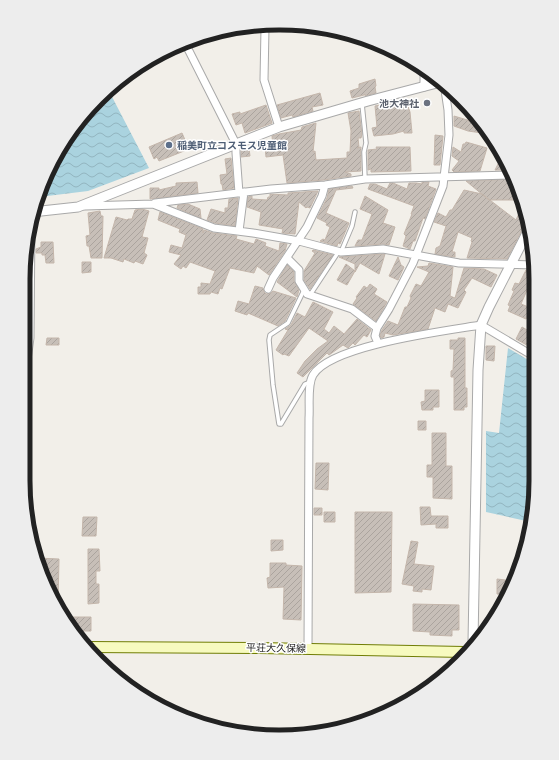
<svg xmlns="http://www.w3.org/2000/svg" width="559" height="760" font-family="Raleway,'Noto Sans JP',sans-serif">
<defs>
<pattern id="water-waves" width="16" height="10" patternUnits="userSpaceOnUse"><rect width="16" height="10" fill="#aad3df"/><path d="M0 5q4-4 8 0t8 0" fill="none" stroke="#92b5bf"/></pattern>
<pattern id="building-hatch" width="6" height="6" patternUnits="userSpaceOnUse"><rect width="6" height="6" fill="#c7bfb8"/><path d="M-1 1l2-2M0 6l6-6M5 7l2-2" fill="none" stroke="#aba49e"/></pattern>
</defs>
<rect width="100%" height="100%" fill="#f2efe9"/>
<path fill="url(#water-waves)" d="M109,91L149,168L88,191L39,197L66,137Z
M508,348L535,364V497L531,522L486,512V431L499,433Z"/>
<path fill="url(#building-hatch)" stroke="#c4b6ab" d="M375,79L376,86L375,87L376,93L365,96V94L364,95L352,98L350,91L359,88V84Z
M320,93L323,105L312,107L313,111L293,117L292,115L281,118L277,105Z
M406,101L410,112L412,133H404V131L393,134L374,136L372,128L377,127L375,106L395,102L396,105Z
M266,105L272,123L245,133L242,123L236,125L232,114L240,112V114Z
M359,111L362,134L361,138H358L359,147L357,148L361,147V171L345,172L351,174V176L324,180L287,183L283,155L266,157L265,147L273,146L272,136L279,134L301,130L302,127L316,123L313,152L315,151L316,160L347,158V152H350L351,131L348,113Z
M454,116L484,125L489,134L468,131L454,126Z
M182,133L189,149L159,161L157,157L154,159L149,147Z
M435,135L443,136L440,165H434Z
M466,142L487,148L480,171L454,172L452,170L459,161L452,156L453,147L461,152L463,144H465Z
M376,147H410L411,171L371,172V169L368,170V150L377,149Z
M249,148L250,156L241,157V149Z
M502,156L506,163L503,170H495Z
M231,158L234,188L223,190L222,184H221L220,175L227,174L225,159Z
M515,179L521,200H489L466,181Z
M197,182L198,193L150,199V188H159V190L176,186V183Z
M422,182H429L428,186L436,189L425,219L423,218L415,241H413L410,249L403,246L406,236L404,234L412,214H411L414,206L368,189L370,184H375L387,189L390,183H393L407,189L409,183H416L422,184Z
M352,186L353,188L336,190L326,213L349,223L340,244L338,243L337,246L320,241L323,239L325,240L330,227L326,225L327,223L317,218L327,198L329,189Z
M464,190L482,194L516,220L523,204L528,223L524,226L507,259L467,258L472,242L471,241L472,238L458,232L452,252H455V257L435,254L436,248L440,246L446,226L434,222L438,213L446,217L450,210H452Z
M318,191L310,208L307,207L306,208L299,202L295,234L282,233L283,229L259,225L261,212L247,207L248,197L252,196V199L267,200L268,197H270V194L288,195V193Z
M365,196L388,210L383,223L395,227L389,245L383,244L355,246L358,240H362L372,214L360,209Z
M238,198L235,226L215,223L207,220L211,209L225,213V208H228L229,199Z
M188,204L200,209L201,218L177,208L178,205Z
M142,209L149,211L142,237L148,238L144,253L147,255L143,264L135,261L134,263L124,259L123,262L111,258H104L116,217L127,220L128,219H132L135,210Z
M100,211L101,216H103L102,258H91L89,246H87L86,236L90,235L88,213Z
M160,212L203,229V233L204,230L213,233L237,236L236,239L254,244L256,239L266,243L265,246L279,251L280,243L287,244L285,251L269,275L257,266L254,273L230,268L222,289L220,288L218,294L211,292L210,294H198V287H201V283L210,284L215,271L190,262L186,268L183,266L181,269L174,264L181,255L169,252L171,245L182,248L186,235L179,232L180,229L158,220Z
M41,242H53L54,263H46L45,255H42V253H36V249L41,247Z
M313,250L333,255L310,289L304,280V271L315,253L312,251Z
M383,254H385L379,274L360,263L355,272V264L339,257Z
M398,257L401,265L404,267L398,280L389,276Z
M82,262H91V272L82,273Z
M429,263L453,267L450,296L455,298L464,268L484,269L497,275L491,287L472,278L464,290L466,292L458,308L448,304L445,312L435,308L428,329L393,335L385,333L384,337L381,338L380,335L382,330L388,321L398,325L405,307H407L411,298L410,296L416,284L421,286L429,272L417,267L428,266Z
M346,264L355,271L347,285L337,280Z
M287,265L294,272V281L299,290L297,297L277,282Z
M526,270H534V274L521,304L531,308L526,319L508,311L510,306L508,305L514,291L512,290L515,283L519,284Z
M370,284L377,289L374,294L387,302L376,321L353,304L357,298L356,297L364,286L367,288Z
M255,286L263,288L264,292L266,294L271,293L273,291L296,298L285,321L278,326L248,313L247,315L235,311L238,301L249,304Z
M313,302L333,312L324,329L329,333L334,326L344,334L357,319L371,330L367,337L364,335L355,345L353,343L348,348L343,345L329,355L327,353L303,377L297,373L305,361L317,349L328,341L309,328L289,356L284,354L283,355L276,350L288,330L285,329L291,325L297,313L305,317Z
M522,327L534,334V349L516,339Z
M47,338H59V345H46Z
M458,338H465V388H467V407H464V410H454V377H451V371L453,370L454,349H450V340H458Z
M486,346H495L494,361L486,360Z
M425,390H439V407H433V410H422L421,402L425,401Z
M418,421H426V430H418Z
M432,433H446V466H452V499L433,498V477H427V465H432Z
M316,463H329L328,490L315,489Z
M420,507H430L431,516H448V528H436V524L421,525Z
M314,508H322V515H314Z
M324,512H335V522H324Z
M355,512H392L391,592L355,593Z
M83,517H97L96,536H82Z
M271,540H283V550L271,551Z
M411,541L418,542L414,564L434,566L431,590L422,589V592L413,591L414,586L402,584Z
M88,549H99L100,571H96V584H99V603L88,604Z
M37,558L59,559L58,604L47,580V568H41Z
M270,563H286V565L302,566L301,620L283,619L284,587L268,588L267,578L270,577Z
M497,579L514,581L508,595L497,594Z
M413,604L459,605V630H452V636L430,635V632L413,631Z
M71,617H91V631H73L71,629Z"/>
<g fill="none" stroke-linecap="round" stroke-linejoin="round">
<defs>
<path id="service" d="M362,104L366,143L364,152L365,179
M341,252L352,226L355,212
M304,290L288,323L270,335L269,340L273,385L279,424H281L305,384L310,382
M310,295L339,251"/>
<path id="minor" d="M265,28L264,80L279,127
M186,45L236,144V153L239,193
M424,87V72
M155,203L271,189L325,185L365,179L513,175
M85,206L153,204L214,228L253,233L299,241L341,252L383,249L459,263L534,265
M239,231L244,192
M287,258L299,270V281L307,294L352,309L377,328
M268,289L273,278L307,227L322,196L325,185
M378,343L375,336L377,328L389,309L413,263L443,186L449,135L448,110L445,90
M23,389L30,338L31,221
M308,649L309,418C310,407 307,385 313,375C331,345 445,331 481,325L535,357"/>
<path id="tertiary" d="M32,212L78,207L279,127L368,101L437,83
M473,642L478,370L481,325L489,307L529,229"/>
<path id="secondary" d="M87,647L259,648L464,652"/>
</defs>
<use href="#service" stroke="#a9a9a9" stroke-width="5.5"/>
<use href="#minor" stroke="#a9a9a9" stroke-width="9"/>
<use href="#tertiary" stroke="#a9a9a9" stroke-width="11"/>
<use href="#secondary" stroke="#707d05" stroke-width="12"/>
<use href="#service" stroke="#fff" stroke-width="3.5"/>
<use href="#minor" stroke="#fff" stroke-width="7"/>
<use href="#tertiary" stroke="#fff" stroke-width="9"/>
<use href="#secondary" stroke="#f7fabf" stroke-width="10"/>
</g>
<circle fill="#6b7280" stroke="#fff" stroke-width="1.5" cx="427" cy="103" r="4"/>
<circle fill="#5c6f8a" stroke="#fff" stroke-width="1.5" cx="169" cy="145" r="4"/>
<g text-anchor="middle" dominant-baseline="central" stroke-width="3" stroke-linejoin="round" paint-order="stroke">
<g font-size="10" font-weight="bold" fill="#5b616d" stroke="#fff" text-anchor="end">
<text x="419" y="103">池大神社</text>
</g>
<g font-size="10" font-weight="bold" fill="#4e5e75" stroke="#fff" text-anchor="start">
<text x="177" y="145">稲美町立コスモス児童館</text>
</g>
<g font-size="10" fill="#222" stroke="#fff">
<text transform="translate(276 648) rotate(1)">平荘大久保線</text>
</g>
</g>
<path d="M0 0H559V760H0ZM279 30H280A249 249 0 0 1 529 279V481A249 249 0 0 1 280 730H279A249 249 0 0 1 30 481V279A249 249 0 0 1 279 30Z" fill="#ededed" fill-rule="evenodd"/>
<path fill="none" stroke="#222" stroke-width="5" d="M279 30H280A249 249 0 0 1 529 279V481A249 249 0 0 1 280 730H279A249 249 0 0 1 30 481V279A249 249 0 0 1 279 30Z"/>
</svg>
